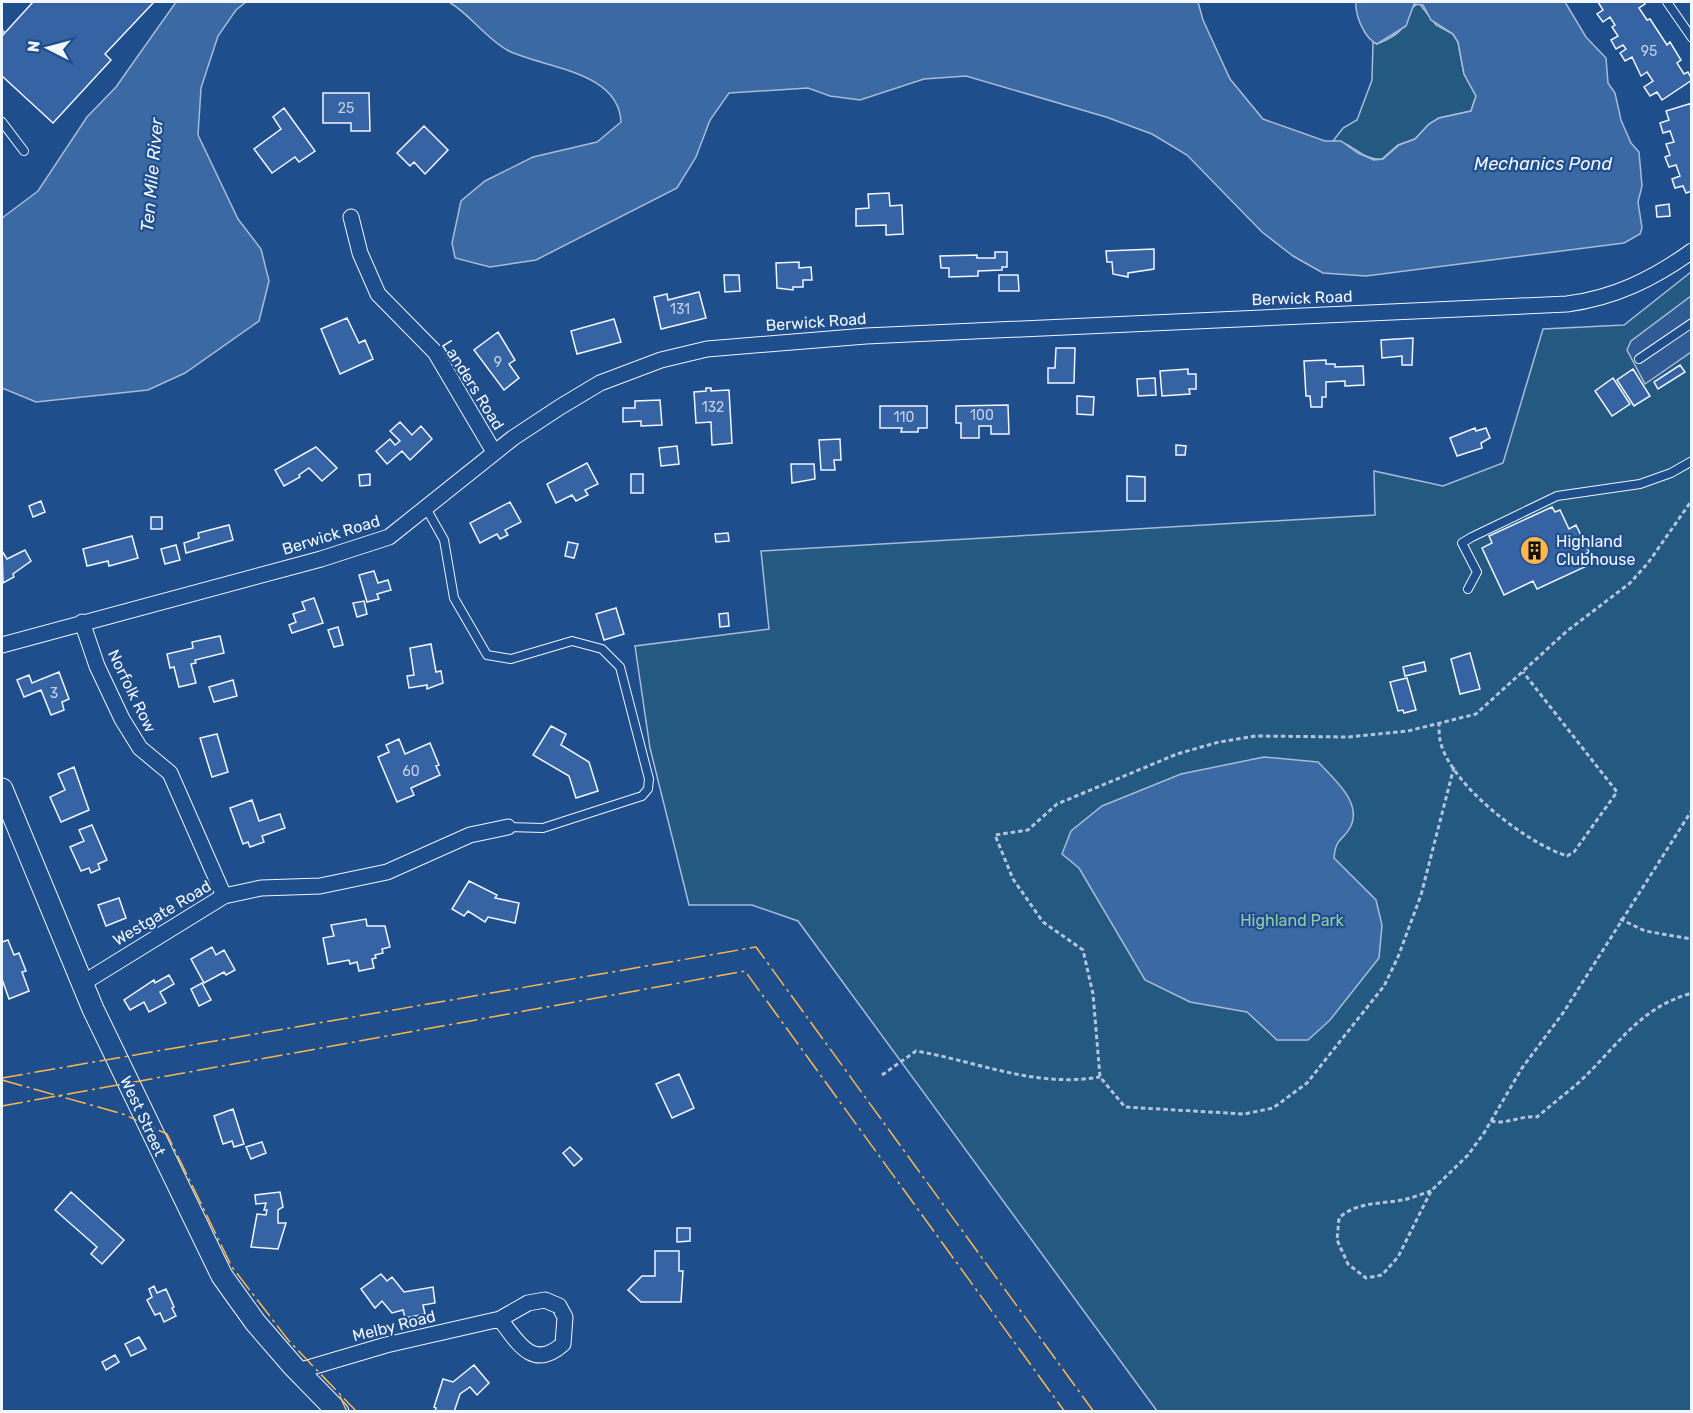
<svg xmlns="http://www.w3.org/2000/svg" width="1693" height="1413" font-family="Rubik,sans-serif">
<rect width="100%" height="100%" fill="#1f4e8c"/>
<path fill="#245a82" stroke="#a8bbd7" stroke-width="1.5" d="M1419,3L1436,25L1453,34L1458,42L1464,74L1476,96L1471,111L1439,118L1429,124L1415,139L1398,145L1382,159C1361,161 1353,141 1333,141L1343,128L1357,120L1372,80L1373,42L1377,44C1399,35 1404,30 1411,8Z
M1691,272V1411H1157L798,921L752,905H689L650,748L635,646L769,629L761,551L1375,515L1374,471L1443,486L1503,463L1543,329L1624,325Z"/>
<path fill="#305b95" stroke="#a8bbd7" stroke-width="1.5" d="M1691,296V352L1645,384L1627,350L1631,341Z"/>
<path fill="#3b69a3" stroke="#a8bbd7" stroke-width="1.5" d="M176,2H246L236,10L218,36L201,88L198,135L238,219L261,249L269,281L259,321L185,373L148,390L36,402L2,388V218L38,191L87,117L116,87Z
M449,2H1198L1203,20L1230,79L1263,119L1325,141H1341L1358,153L1374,160L1383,159L1399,145L1415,139L1429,124L1439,118L1471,111L1476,96L1464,74L1458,42L1453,34L1431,20L1423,5L1414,4L1406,26L1377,44C1364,38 1355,15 1356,2H1565L1586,37L1606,58L1608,83L1615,93L1621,120L1631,143L1639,152L1642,186L1638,202L1642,228L1640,234L1624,243L1366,276L1323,273L1293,256L1262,232L1187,155L1152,134L1106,117L966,76L924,79L860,100L830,96L808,88L729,93L710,120L696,157L677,188L536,260L490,267L455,258L452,243L461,201L485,181L533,157L597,142L621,122C619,71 544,68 509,51C486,39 471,15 449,2Z
M1264,757L1318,762C1333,778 1362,802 1351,826C1343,842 1336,836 1334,858L1376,900L1382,925L1379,958L1330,1020L1308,1040H1277L1247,1012L1190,1002L1145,980L1079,868L1062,854L1071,831L1102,806L1181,774Z"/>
<path fill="#3563a3" stroke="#f2f6ff" stroke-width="1.5" d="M33,2H154L105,54L111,60L53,123L2,76V36Z
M1598,2H1644L1645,4L1639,8L1647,20L1650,19L1667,45L1670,42L1681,60L1677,63L1684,74L1688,72L1692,80L1662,100L1657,92L1650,96L1644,87L1653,81L1647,72L1641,76L1632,57L1625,61L1620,53L1626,49L1623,45L1616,49L1611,40L1618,36L1612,27L1615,25L1610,17L1603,22L1597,14L1603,10Z
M323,93H369L370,131H351V123H323Z
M1692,103V191L1686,193L1683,186L1675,188L1672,179L1680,176L1676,165L1669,167L1665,157L1670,155L1666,144L1674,142L1670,131L1663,133L1660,123L1669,120L1666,111Z
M284,108L315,151L299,162L295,157L272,173L254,149L281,129L273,117Z
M424,126L448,150L425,174L414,162L410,166L397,153Z
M889,193L890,206L902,205L903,234L886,235V225L856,226V209L869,208L868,194Z
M1669,204L1670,216L1657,217L1656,206Z
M1154,249V269L1128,273V277L1113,274L1112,262H1107L1106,251Z
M995,252H1007V267H1002V270L978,271V276L949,277V268H941L940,256L977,255V258H995Z
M799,262V268L811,267L812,280H803V287H793V290L777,288L776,263Z
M724,275H739L740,291L725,292Z
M999,275H1018L1019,291H999Z
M699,292L706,318L661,329L654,297L667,294L668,300Z
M347,318L359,343L365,340L373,359L340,374L321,329Z
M614,319L621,342L577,354L571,331Z
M498,332L515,360L509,364L519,378L504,390L474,350Z
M1413,338L1412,365H1402V356L1382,358L1381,340Z
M1056,348H1075L1074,383H1048V368H1055Z
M1326,360V364H1335V367L1363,366L1364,385L1345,386V381L1326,382V397H1322V407H1311L1310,396H1306L1304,361Z
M1680,365L1685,372L1658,389L1654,382Z
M1188,369V374H1196V389H1189L1190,394L1162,396L1160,371Z
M1633,369L1650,396L1634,406L1617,380Z
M1155,378L1156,395L1138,396L1137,379Z
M1613,378L1630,404L1612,416L1595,391Z
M706,388H711V391L729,390L732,443L712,445L711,422L696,423L694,392L706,391Z
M1077,396L1094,397L1093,415L1077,414Z
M660,400L662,425L641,426V421L623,422V408H635V401Z
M1008,405L1009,434H991V426H979V438H961V423H956V406Z
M880,406H927V428H918V432H901L902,428H880Z
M400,422L412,435L421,426L432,439L410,460L402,451L387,464L376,451L390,439L395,445L400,441L390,431Z
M1475,428L1476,431L1486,428L1490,438L1481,443L1482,448L1457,456L1450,438Z
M840,439L841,460H834L835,470H821L819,440Z
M1176,445L1186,446L1185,455H1176Z
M677,446L679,464L661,466L659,448Z
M316,447L337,468L322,481L309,468L299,475L300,477L284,486L275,470Z
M587,463L598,484L585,490L588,495L576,501L572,495L556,503L547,484Z
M791,464H814L815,479L792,483Z
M370,474V485L360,486L359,475Z
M631,474H643V493H631Z
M1127,476L1145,477V501H1127Z
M41,501L45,512L33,517L29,506Z
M510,502L521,522L505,530L508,535L500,539L497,534L480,543L470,523Z
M1552,507L1555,512L1560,510L1569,529L1576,525L1589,552L1584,555L1589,565L1537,589L1533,581L1504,595L1482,548L1492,543L1489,536Z
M151,517H162V529H151Z
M229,525L233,540L186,553L184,543L199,538L198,533Z
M728,533L729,541L716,542L715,534Z
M132,536L138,558L109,566L108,561L87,566L83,549Z
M568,542L578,544L574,558L565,556Z
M176,545L180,560L165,564L161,549Z
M25,550L31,561L13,574L14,577L3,583L2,551L7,559Z
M374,571L378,583L388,580L391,590L377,594L379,599L367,602L359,575Z
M314,598L323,623L292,633L289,625L296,622L293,614L305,610L302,602Z
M364,601L367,614L357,617L353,603Z
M616,608L624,634L604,640L596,614Z
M728,613L729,626L720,627L719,614Z
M338,627L343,645L334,647L328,630Z
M220,636L224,653L195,660L196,663L191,664L196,683L179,687L174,667L170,668L167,654L193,648L192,642Z
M431,644L436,672L441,671L443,683L427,689V685L409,688L407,676L414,675L410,648Z
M1470,653L1480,689L1460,694L1451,659Z
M1424,662L1426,671L1405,676L1403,667Z
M59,672L69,699L62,702L64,710L51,715L41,690L24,697L17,680L29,675L32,683Z
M1407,678L1416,710L1404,713L1403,710L1398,711L1390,682Z
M233,680L237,696L214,702L209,687Z
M551,726L566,734L561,745L589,762L598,791L576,798L569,776L533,755Z
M217,734L228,772L212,777L200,738Z
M399,739L405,754L430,743L439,765L436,766L440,775L411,788L414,795L397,802L378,757L389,752L386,745Z
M74,767L89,810L61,822L50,797L65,790L58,774Z
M252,800L259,821L280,814L285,828L262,836L264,842L250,847L248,842L243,844L230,808Z
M92,825L107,860L98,864L100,869L91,873L89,868L81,871L70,847L84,841L79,830Z
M469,881L497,895L495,898L519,903L515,923L488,917L485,922L468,911L464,916L452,909Z
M119,898L126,918L106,926L98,905Z
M366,919L367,926H385L390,947L382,949L383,953L375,955L376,958L372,959L374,968L359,971L357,962L350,964L349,960L328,964L323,938L334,936L331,925Z
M8,940L14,955L19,953L26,971L22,972L29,991L9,999L2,979V942Z
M212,947L216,955L224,950L235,970L226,975L224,972L204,983L191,959Z
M169,975L174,984L160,992L166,1003L149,1012L144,1002L130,1010L124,1000L154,980L155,983Z
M202,983L211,1000L199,1006L191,989Z
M679,1074L694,1108L672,1118L656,1084Z
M233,1109L244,1144L234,1147L232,1141L223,1144L214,1116Z
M262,1142L266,1153L251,1159L246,1147Z
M570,1147L582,1159L574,1166L563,1153Z
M71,1192L124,1240L102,1264L91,1254L97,1247L55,1210Z
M280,1192L283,1207L278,1210V1223H286L278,1249L251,1247L257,1214L266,1215L267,1210H264L266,1203L256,1204L255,1195Z
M677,1228H690V1241L677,1242Z
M655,1251H679V1271H683L681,1302H641L628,1290L642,1276H655Z
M381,1274L387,1281L392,1277L404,1292L433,1287L435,1303L423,1305L425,1314L405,1318L403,1310L392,1313L382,1301L375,1308L361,1289Z
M154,1286L157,1293L166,1289L174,1307L172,1308L176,1316L164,1322L160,1313L155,1315L147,1300L152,1297L149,1289Z
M139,1337L146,1349L131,1356L125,1344Z
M115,1355L119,1362L106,1370L102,1362Z
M474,1365L489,1383L477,1395L470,1387L460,1394L454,1412H435L436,1408L434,1407L443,1379L453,1382Z"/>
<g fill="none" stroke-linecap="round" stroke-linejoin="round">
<defs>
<path id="lane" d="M1667,2L1692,38
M2,122L24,151
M1639,359L1692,323
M426,508L444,540L454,598L487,655L511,659L572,641L602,649L620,667L649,779L648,789L642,796L543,828L508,827
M1468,589L1477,572L1462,543L1472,537L1557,496L1640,484L1671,473L1692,461"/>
<path id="street" d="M351,217L360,253L378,294L435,352L494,452
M82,622L97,666L122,719L140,748L170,773L224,896
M2,645L321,559L389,537L513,438L560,407L600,383L661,360L707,349L866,336L1567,304C1614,298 1653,279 1692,251
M83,983L224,896L261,888L320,886L387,872L470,835L508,827
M298,1371L386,1345L500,1319L528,1303L545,1300L559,1306L565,1317L563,1344C533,1371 518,1343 500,1319"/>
<path id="secondary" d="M2,789L93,1009L222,1276L255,1322L293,1366L338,1412"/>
</defs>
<use href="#lane" stroke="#f2f6ff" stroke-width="10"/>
<use href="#street" stroke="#f2f6ff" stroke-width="17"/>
<use href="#secondary" stroke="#f2f6ff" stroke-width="23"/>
<path stroke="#b3c4dc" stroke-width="3" stroke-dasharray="4.5 3" stroke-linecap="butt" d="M2,30L4,33
M1439,722C1439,728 1439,735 1440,740C1449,784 1526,843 1567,856L1574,852L1617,792L1523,672
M1454,767L1421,895L1398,957L1384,986L1307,1083L1273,1108L1244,1114L1125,1107L1100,1077L1093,994L1083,950L1043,922L1013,879L995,835L1028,830L1057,804L1177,754L1219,742L1256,736L1349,737L1408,731L1476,714L1567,631L1630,583L1648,563L1692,500
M1620,919L1645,931L1692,939
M882,1075L916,1051C980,1062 1034,1088 1100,1077
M1491,1121C1507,1125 1521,1115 1537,1117C1550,1106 1564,1095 1577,1084C1616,1049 1637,1008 1692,993
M1431,1191C1422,1194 1412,1198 1403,1200C1380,1204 1356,1202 1339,1218L1337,1240L1348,1264L1366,1278L1382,1275L1398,1257L1431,1191L1468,1155L1484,1133L1522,1068L1563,1013L1692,810"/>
<use href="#lane" stroke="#1f4e8c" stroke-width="8"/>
<use href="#street" stroke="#1f4e8c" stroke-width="15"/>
<use href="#secondary" stroke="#1f4e8c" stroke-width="21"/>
<path stroke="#ffb74d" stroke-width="1.5" stroke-dasharray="21 4.5 3 4.5" stroke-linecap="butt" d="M2,1078L756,947L1094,1412
M2,1080L123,1114L167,1134L232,1267L289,1341L357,1412
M2,1106L745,971L1065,1412
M340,1396L347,1412"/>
</g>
<defs>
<symbol id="building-disc" viewBox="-11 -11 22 22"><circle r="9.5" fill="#ffb74d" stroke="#1f4e8c"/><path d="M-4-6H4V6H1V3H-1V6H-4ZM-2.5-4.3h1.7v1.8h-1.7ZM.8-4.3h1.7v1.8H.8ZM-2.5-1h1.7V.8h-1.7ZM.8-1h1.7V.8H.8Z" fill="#111"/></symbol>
</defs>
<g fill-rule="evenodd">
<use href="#building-disc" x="1518" y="534" width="33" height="33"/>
</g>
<g text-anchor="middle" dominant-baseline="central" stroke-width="4.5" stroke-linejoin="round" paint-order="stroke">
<g font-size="14" fill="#c3d1e8">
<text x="1649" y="51">95</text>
<text x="346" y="108">25</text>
<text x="680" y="309">131</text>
<text x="498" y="362">9</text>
<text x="713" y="407">132</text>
<text x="982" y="415">100</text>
<text x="904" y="417">110</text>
<text x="54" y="693">3</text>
<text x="411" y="771">60</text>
</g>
<g font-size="16" fill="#f2f6ff" stroke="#1f4e8c">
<text transform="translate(1302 298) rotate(-2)">Berwick Road</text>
<text transform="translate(816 322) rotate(-4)">Berwick Road</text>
<text transform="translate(473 385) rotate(58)">Landers Road</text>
<text transform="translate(331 535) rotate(-17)">Berwick Road</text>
<text transform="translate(132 691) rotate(64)">Norfolk Row</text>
<text transform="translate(162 913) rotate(-31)">Westgate Road</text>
<text transform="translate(143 1116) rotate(65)">West Street</text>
<text transform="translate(394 1326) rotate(-14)">Melby Road</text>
</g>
<g font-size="16" fill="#f2f6ff" stroke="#1f4e8c" text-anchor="start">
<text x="1556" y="541">Highland<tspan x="1556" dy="18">Clubhouse</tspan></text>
</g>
<g font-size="16" fill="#97c8a6" stroke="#1f4e8c">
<text x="1292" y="920">Highland Park</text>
</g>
<g font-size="18" font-style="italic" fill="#f2f6ff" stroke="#1f4e8c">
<text x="1543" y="164">Mechanics Pond</text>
<text transform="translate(152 175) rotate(-85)">Ten Mile River</text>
</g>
</g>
<rect width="1693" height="1413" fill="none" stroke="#f2f6ff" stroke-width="6"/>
<g transform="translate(48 48) rotate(276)" stroke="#1f4e8c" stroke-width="4.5" paint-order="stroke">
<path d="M0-4.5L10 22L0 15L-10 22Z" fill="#f2f6ff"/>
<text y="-9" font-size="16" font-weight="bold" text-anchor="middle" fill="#f2f6ff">N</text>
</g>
</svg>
